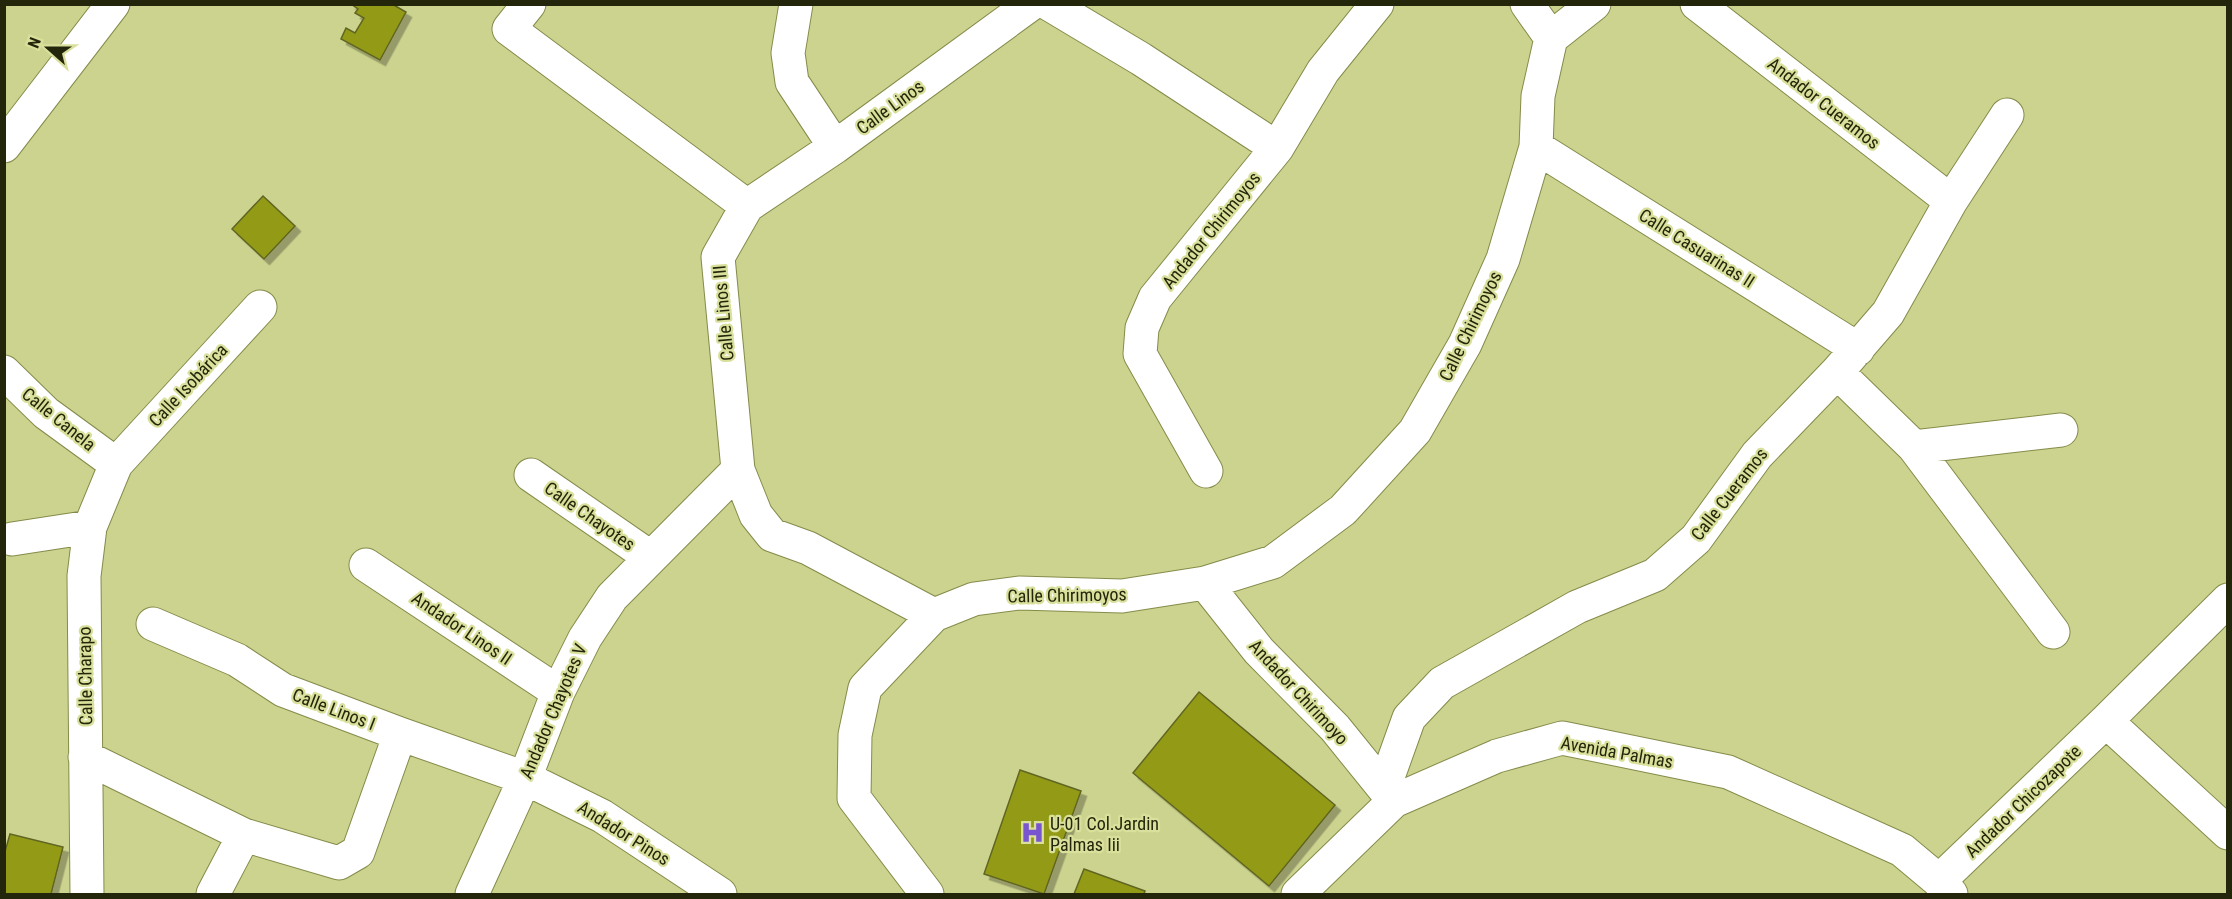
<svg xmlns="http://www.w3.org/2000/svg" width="2232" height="899" font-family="'Roboto Condensed',sans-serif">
<defs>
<filter id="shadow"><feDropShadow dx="5.5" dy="5.5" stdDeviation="0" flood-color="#0004"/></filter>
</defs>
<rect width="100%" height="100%" fill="#ccd38f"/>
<path fill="#939b16" stroke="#606522" stroke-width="1.5" filter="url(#shadow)" d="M392,4L406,12L380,60L341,39L346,28L355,33L364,18L355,13L358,9L351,4Z
M263,196L295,226L264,259L232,229Z
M1199,692L1335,805L1269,886L1133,773Z
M1020,770L1081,791L1044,894L984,874Z
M10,834L63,847L51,894H4V855Z
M1084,869L1145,891L1144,894H1074Z"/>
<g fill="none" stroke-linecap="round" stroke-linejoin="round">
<defs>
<path id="street" d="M529,4L509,29L747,206
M796,4L788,53L792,82L835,147
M1049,4L1141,59L1277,148
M1697,4L1951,201
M1551,38L1594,4
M4,146L113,4
M1536,147L1858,349
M4,372L46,413L116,464
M1837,372L1914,447L2053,632
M1914,447L2061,430
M1206,471L1140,354L1142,328L1155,298L1277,148L1323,71L1377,4
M531,475L650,557
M12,539L90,527
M366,565L558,692
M1205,583L1259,651L1335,728L1394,801
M934,615L808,548L772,535L756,515L738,470L718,257L747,206L835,147L1031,4
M153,624L237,660L283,690L400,734L525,778L602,816L720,894
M2106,721L2228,833
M85,757L244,835L339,863L358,852L400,734
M1384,788L1409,718L1442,683L1577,607L1655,575L1696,539L1757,455L1837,372L1888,313L1951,201L2007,115
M1939,881L2106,721L2228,600
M87,894L84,576L90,527L116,464L260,307
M213,894L244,835
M472,894L525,778L558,692L585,638L612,597L738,470
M927,894L854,798L855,735L865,688L934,615L974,599L1019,593L1122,596L1205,583L1273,562L1343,510L1415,431L1465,344L1503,259L1536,147L1538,96L1551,38L1527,4"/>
<path id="secondary" d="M1298,894L1394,801L1497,756L1562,738L1728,772L1902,850L1939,881L1951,894"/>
</defs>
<use href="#street" stroke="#858b49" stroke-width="35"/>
<use href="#secondary" stroke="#858b49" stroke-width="35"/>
<use href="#street" stroke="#fff" stroke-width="33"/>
<use href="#secondary" stroke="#fff" stroke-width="33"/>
</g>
<defs>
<symbol id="hospital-bare" viewBox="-9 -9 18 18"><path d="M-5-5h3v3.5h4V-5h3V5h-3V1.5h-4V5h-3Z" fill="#7955cf" stroke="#d9e09b" stroke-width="2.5" paint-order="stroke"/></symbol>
</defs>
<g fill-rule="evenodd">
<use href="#hospital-bare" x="1016" y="816" width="33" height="33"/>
</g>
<g text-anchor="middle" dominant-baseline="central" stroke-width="4.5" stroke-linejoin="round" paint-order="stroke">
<g font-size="18" fill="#24260b" stroke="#d9e09b">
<text transform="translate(1824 103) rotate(38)">Andador Cueramos</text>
<text transform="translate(890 107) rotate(-36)">Calle Linos</text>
<text transform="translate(1211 230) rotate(-51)">Andador Chirimoyos</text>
<text transform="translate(1697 248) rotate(32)">Calle Casuarinas II</text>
<text transform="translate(723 313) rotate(-95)">Calle Linos III</text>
<text transform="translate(1470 326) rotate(-64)">Calle Chirimoyos</text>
<text transform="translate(188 385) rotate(-47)">Calle Isobárica</text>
<text transform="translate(59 419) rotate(39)">Calle Canela</text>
<text transform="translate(1729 494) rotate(-52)">Calle Cueramos</text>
<text transform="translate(590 516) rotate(35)">Calle Chayotes</text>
<text transform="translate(1067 595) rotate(-1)">Calle Chirimoyos</text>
<text transform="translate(462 628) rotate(34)">Andador Linos II</text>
<text transform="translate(85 676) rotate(-91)">Calle Charapo</text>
<text transform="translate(1299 692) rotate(47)">Andador Chirimoyo</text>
<text transform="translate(334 709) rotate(21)">Calle Linos I</text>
<text transform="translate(553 711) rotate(-67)">Andador Chayotes V</text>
<text transform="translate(1617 752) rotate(10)">Avenida Palmas</text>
<text transform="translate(2023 801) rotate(-44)">Andador Chicozapote</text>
<text transform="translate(624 833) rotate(32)">Andador Pinos</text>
</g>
<g font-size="18" fill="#24260b" stroke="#d9e09b" text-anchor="start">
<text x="1050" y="823">U-01 Col.Jardin<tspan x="1050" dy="21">Palmas Iii</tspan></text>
</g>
</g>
<rect width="2232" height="899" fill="none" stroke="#24260b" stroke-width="12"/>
<g transform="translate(48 48) rotate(291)" stroke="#d9e09b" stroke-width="4.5" paint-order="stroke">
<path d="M0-4.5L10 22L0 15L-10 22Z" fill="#24260b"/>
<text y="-9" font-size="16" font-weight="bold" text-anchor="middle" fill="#24260b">N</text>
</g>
</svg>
